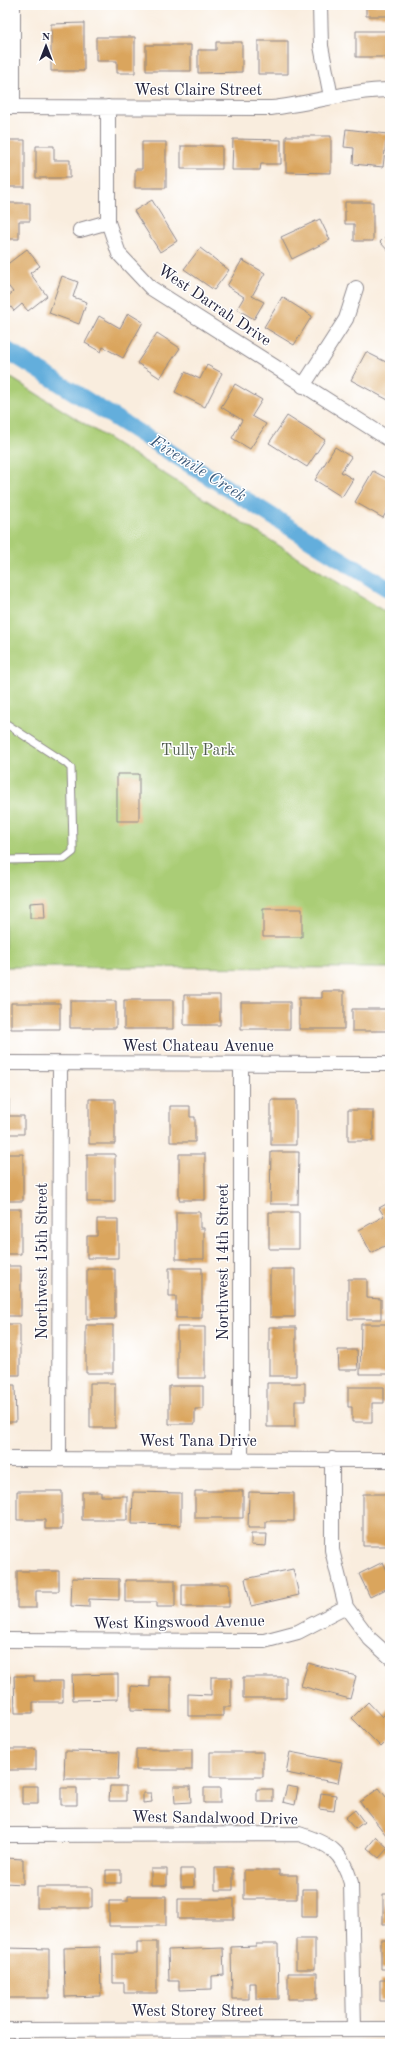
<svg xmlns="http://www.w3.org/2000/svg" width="395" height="2049" font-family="'Old Standard TT',serif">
<rect width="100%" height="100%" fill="#fff"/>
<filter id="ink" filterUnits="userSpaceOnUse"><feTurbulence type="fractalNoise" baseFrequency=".025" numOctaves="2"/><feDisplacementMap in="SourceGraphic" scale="8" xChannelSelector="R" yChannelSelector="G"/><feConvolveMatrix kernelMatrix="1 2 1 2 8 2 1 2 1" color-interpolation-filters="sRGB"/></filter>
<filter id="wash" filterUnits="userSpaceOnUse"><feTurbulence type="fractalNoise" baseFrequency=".012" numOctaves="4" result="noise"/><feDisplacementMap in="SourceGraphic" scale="16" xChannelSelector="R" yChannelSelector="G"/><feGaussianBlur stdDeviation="0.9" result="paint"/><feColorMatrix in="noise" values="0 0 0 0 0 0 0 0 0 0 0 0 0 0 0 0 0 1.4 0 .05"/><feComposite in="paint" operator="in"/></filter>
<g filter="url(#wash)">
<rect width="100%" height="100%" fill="#f9edde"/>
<path fill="#aacd76" stroke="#667858" d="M5,374L390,615V968L5,967Z"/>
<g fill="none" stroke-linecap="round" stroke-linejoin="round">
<path stroke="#63aedc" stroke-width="17" d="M5,349L390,590"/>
</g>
<g id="blocks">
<path fill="#daa55d" d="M366,5H390V16H366Z
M84,23V71H51V24Z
M356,31H390V57H356Z
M96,37H135V73H117V61H96Z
M258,41H288V74H258Z
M216,42H242V72L198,73V50H216Z
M146,45H191V71H146Z
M346,129L387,134L383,167L353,164L354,148L344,147Z
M286,136H331V173L286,172Z
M233,139L281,140V164H261L260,170H232Z
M5,140H25V187H5Z
M142,142H166V188H135V169H142Z
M36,146H54V160H70V178H36Z
M181,146H222V169H181Z
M152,200L177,241L160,252L134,211Z
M345,202H373V241H354V224H345Z
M5,203H30V221H19V239H5Z
M320,219L330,240L292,259L281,237Z
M390,232V253L380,242Z
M200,248L229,270L214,290L184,269Z
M27,249L40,266L30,273L47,296L28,311L22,304L14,311L5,299L13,292L5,282V266Z
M242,260L265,273L252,296L264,302L254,319L237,309L244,297L227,286Z
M62,276L78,282L73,297L87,302L79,324L49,313Z
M282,297L312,316L294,345L264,327Z
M128,313L143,322L123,358L103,347L101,352L85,343L99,316L120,328Z
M157,333L180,348L160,378L137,363Z
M366,352L390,364V401L351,380Z
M207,365L222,373L205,407L175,392L185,372L200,379Z
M235,384L262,400L252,416L266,424L250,449L232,438L242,420L221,407Z
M287,416L325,440L307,467L269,443Z
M335,447L351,457L341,472L353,479L342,497L315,480Z
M373,471L390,480V505L383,518L355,502Z
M117,774H139V821H117Z
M44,902L45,918H30V903Z
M263,909H302V937H263Z
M322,991H344V1029H299V998H322Z
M184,995H220V1025H184Z
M124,1000H173V1029H124Z
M70,1001H116V1028H70Z
M241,1002H290V1029H241Z
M11,1003H60V1029H11Z
M352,1009H390V1031H352Z
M5,1099H9V1116H24V1134H5Z
M89,1099H115V1144H89Z
M271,1100H296V1145H271Z
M170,1106H190V1117H195V1142H170Z
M348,1110H373V1141H348Z
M271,1152H299L298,1204H270Z
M5,1154H23V1201H5Z
M87,1154H115V1202H87Z
M179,1154H205V1200H179Z
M390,1202V1243L371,1253L359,1230L384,1216L379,1208Z
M5,1209H21V1254H5Z
M176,1212H200V1228H204V1259H176Z
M269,1212H299V1249H269Z
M97,1219H118V1258H87V1236H97Z
M5,1266H21V1316H5Z
M169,1268H202V1318H176V1296H169Z
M87,1269H115V1319H87Z
M270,1269H295V1317H270Z
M348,1279H367V1298L381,1299V1319H348Z
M5,1324H20V1375H5Z
M361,1324H389V1374H360Z
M86,1325H113V1373H86Z
M177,1327H205V1378H177Z
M269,1327H296V1376H269Z
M338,1350H357L358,1370H339Z
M90,1383H115V1428H90Z
M267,1383H305V1401H295V1427H267Z
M5,1385H15L16,1422H5Z
M169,1386H203V1409H195V1424H169Z
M348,1387H384V1403H372V1422H352V1407H348Z
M17,1491H62V1529H45V1520H17Z
M195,1491H243V1518H195Z
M5,1492H8V1525H5Z
M82,1492H101V1496H127V1520H82Z
M133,1492L181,1493V1525L132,1524Z
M249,1492L294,1493V1521H266V1528H248Z
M363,1494H389V1546H363Z
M251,1534H267L266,1546L251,1545Z
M383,1562L390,1577V1597L386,1589L370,1597L359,1574Z
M293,1569L299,1595L251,1606L245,1579Z
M17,1571H59V1591H36V1608H17Z
M72,1578L119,1579V1600L89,1599V1607L71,1606Z
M125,1580H175V1607H157V1602H125Z
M182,1584H229V1607H182Z
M308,1663L356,1676L350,1699L301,1686Z
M118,1674V1699L73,1700L72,1675Z
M5,1676H10L9,1712H5Z
M14,1676H34V1681H63V1702H33V1713H15Z
M150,1677H171V1711L131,1710V1686L150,1687Z
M211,1677H231V1707H223V1716H188V1694L211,1695Z
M243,1677H286V1698H243Z
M368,1702L382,1717L390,1709V1738L381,1747L352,1718Z
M5,1749H36V1770H5Z
M136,1749H192V1770H136Z
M65,1751L119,1752L118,1779H64Z
M210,1752H263V1777H210Z
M290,1752L342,1762L338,1783L286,1773Z
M22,1786H38V1804H22Z
M110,1786H126V1801H109Z
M174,1786H190L191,1802L175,1803Z
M287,1786L298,1788L295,1805L283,1802Z
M61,1788H77V1805H61Z
M204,1788H220V1803H204Z
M379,1788L390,1802V1840L360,1802Z
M257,1789H273V1802H257Z
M143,1793H151L152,1802L143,1803Z
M321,1793L336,1795L334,1811L319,1809Z
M355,1810L364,1822L355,1829L345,1818Z
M376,1837L388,1848L379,1858L367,1848Z
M5,1858L23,1859V1884L5,1883Z
M215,1868H233V1890H215Z
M151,1869H167V1885H151Z
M181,1869H194V1887H181Z
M106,1870H121V1883H106Z
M244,1870H279V1875H297V1899H244Z
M37,1887H92V1908H37Z
M302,1889H317V1917H302Z
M383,1894H390V1924H383Z
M128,1896H166V1926H109V1901H128Z
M178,1899H234V1919H178Z
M296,1939H315V1969H296Z
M381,1940H390V1969H381Z
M137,1942H157V1993H124V1983H113V1954H137Z
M256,1944H278L279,1999H256V1983H249V1999H232L231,1947L256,1946Z
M100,1947L101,1996L65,1997L64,1948Z
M6,1948L49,1949V1998H6Z
M223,1948L224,1975L212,1976V1989L179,1990V1981H169L168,1950Z
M288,1973H317V1999H288Z
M380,1980H390V2001H380Z"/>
</g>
</g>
<g filter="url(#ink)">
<use href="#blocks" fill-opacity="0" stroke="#8e888c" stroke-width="1"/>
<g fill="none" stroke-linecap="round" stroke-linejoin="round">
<defs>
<path id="lane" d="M5,723L66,763L71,768L73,845V852L64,859L5,860"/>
<path id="street" d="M320,5L321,46L331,97
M5,107L271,108C311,104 350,90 390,90
M13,107V5
M108,107V222L119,254L151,288L390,440
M80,230L108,222
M303,386L346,319L356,288
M5,1063L390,1064
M5,1459L390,1460
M59,1459L60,1064
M241,1459V1064
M332,1459V1550L346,1607L370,1639L390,1657
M5,1640L264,1641L298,1632L346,1607
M5,1835L299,1834C330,1844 342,1851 351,1883L354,2029
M5,2030L390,2029"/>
</defs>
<use href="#lane" stroke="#8e888c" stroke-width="9"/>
<use href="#street" stroke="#8e888c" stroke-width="16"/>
<use href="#lane" stroke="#fff" stroke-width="7"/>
<use href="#street" stroke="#fff" stroke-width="14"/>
</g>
</g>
<g text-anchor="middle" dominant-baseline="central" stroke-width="3" stroke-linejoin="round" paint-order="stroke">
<g font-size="16" fill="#22223b" stroke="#fff">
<text x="198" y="91">West Claire Street</text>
<text transform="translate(214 306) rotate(34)">West Darrah Drive</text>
<text x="198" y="1047">West Chateau Avenue</text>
<text transform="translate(43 1261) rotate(-90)">Northwest 15th Street</text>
<text transform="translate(224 1262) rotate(-90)">Northwest 14th Street</text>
<text x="198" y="1442">West Tana Drive</text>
<text transform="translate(179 1623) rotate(-1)">West Kingswood Avenue</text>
<text transform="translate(215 1819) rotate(1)">West Sandalwood Drive</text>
<text x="197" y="2012">West Storey Street</text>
</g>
<g font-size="16" fill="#525e50" stroke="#fff">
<text x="198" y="751">Tully Park</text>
</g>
<g font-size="17" font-style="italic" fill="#3c5a7b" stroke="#fff">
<text transform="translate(198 469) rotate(32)">Fivemile Creek</text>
</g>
</g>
<rect width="395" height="2049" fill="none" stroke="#fff" stroke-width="20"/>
<g transform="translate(46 46)" stroke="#ffffff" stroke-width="3" paint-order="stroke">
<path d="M0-3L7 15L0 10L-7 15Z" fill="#22223b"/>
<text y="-6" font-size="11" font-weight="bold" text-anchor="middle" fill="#22223b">N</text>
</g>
</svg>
